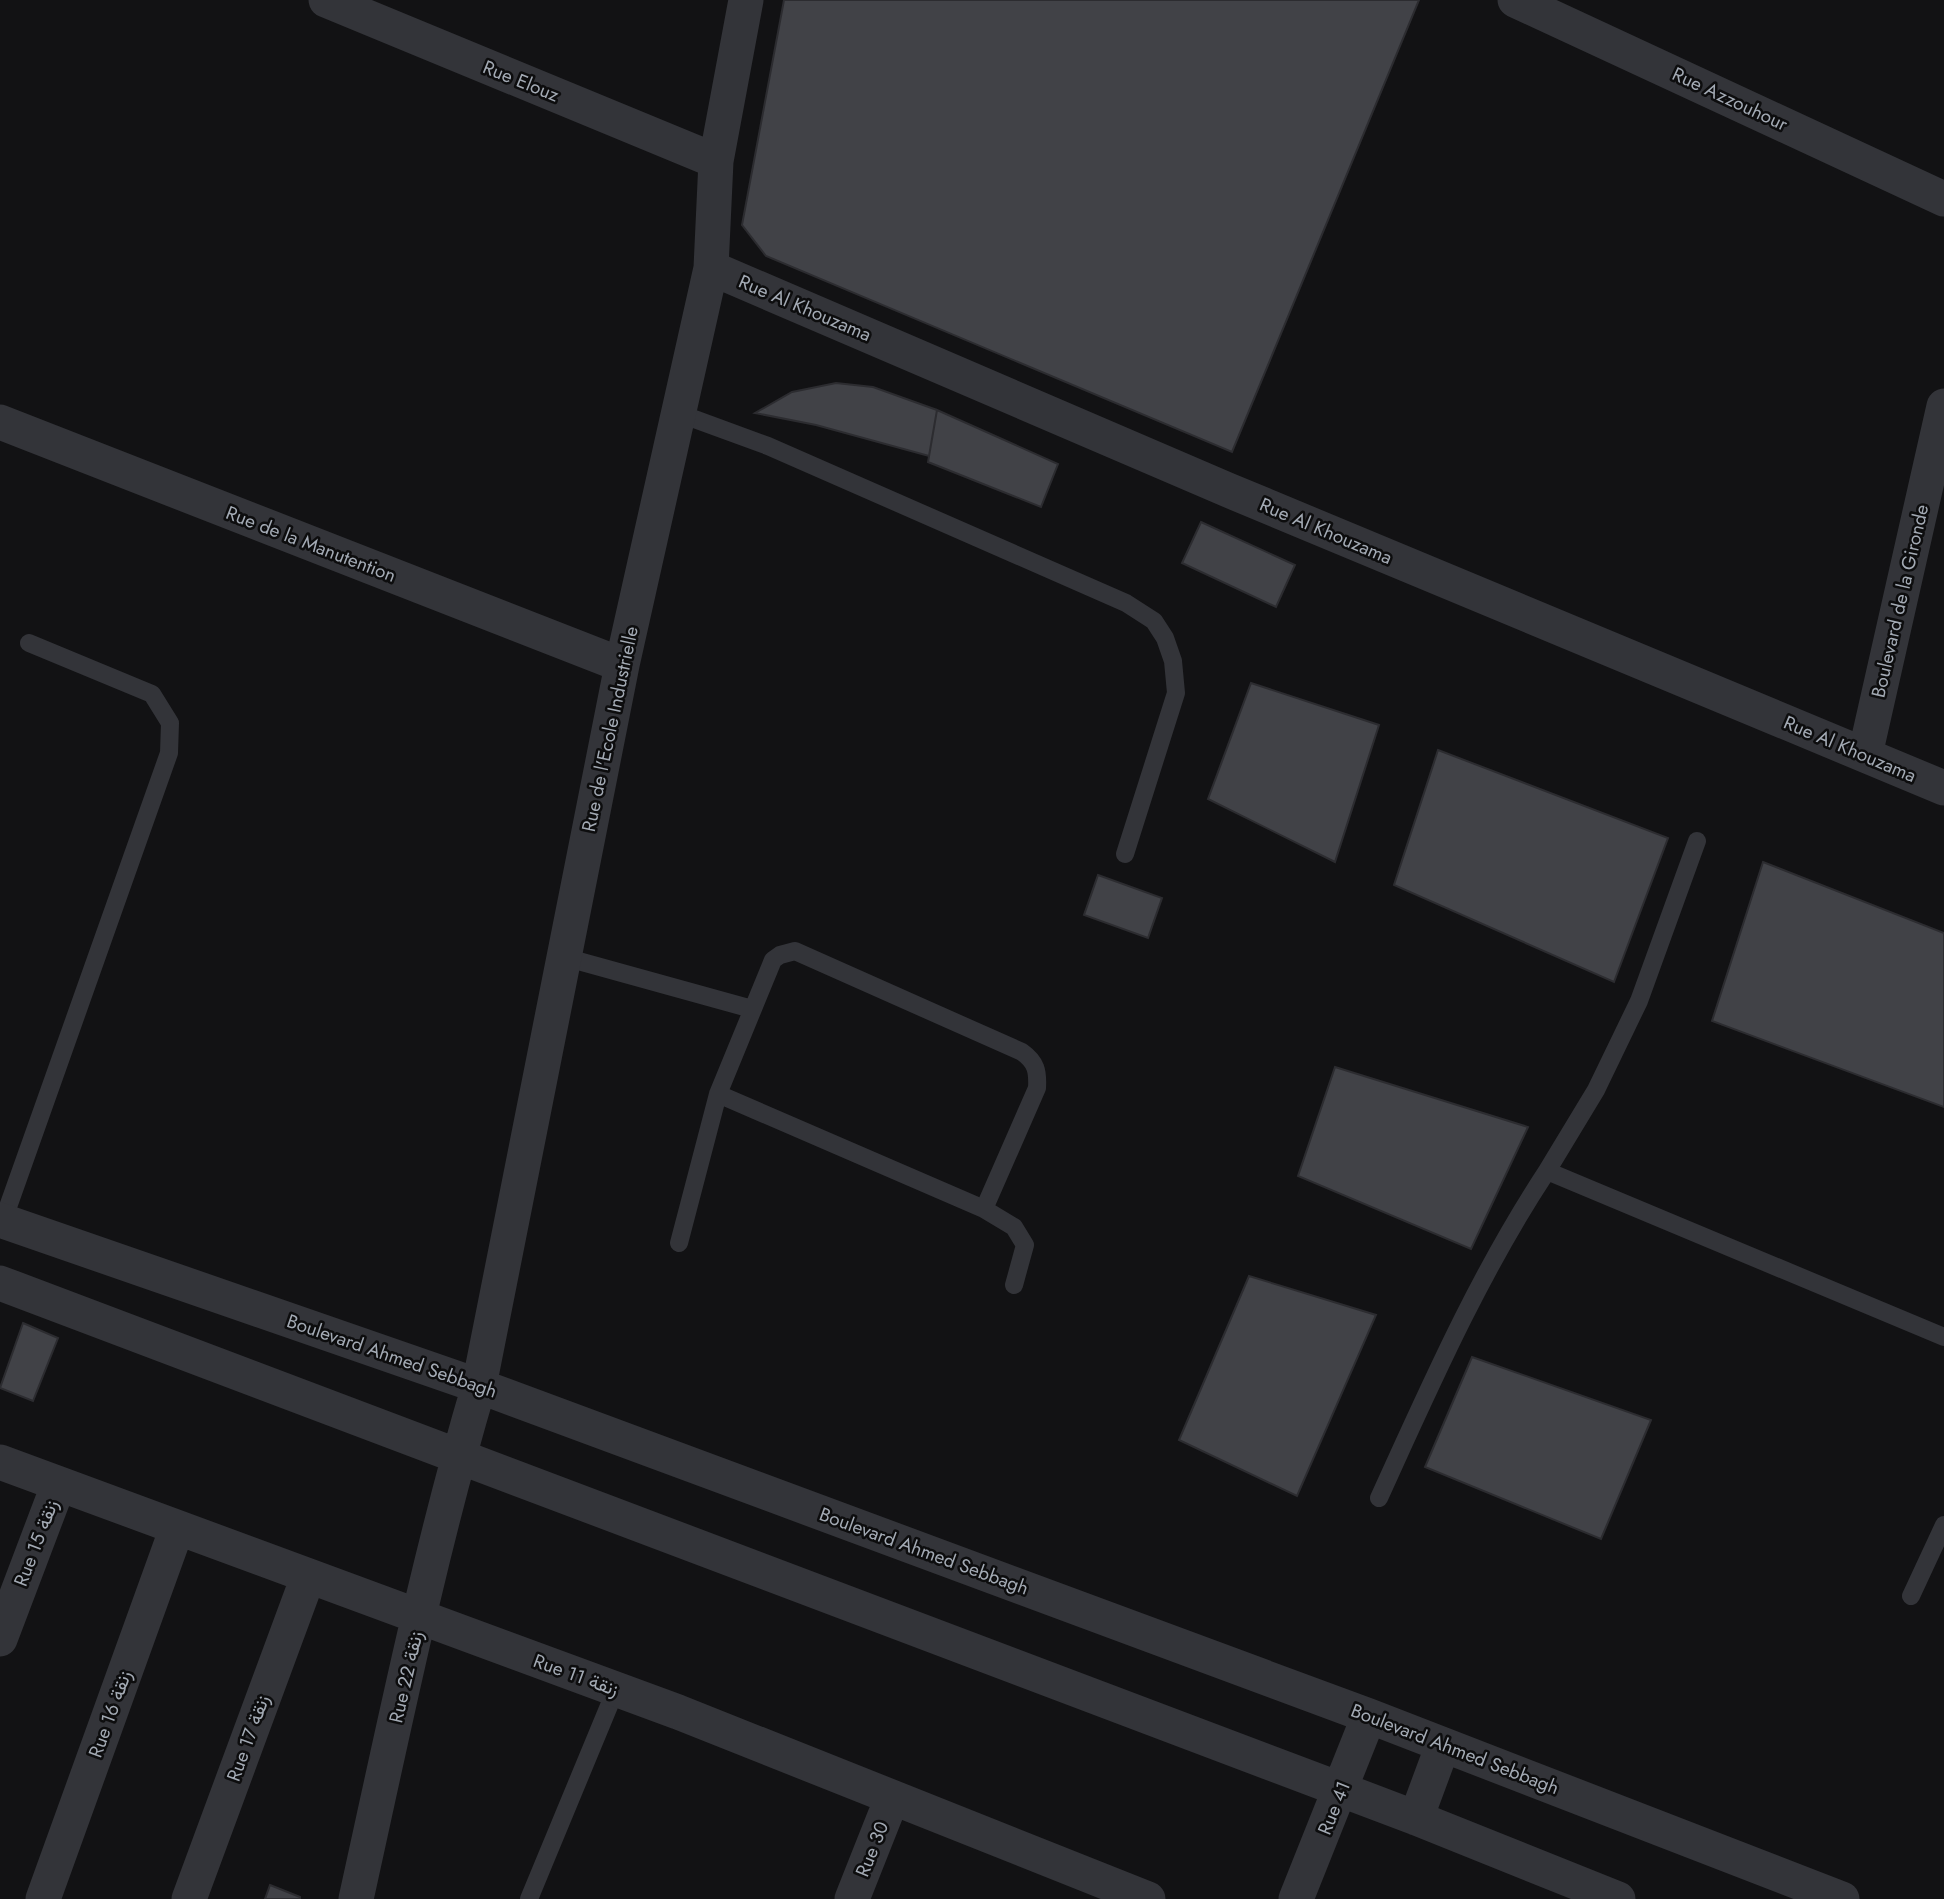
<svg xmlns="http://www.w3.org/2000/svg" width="1944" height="1899" font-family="Jost,Vazirmatn,sans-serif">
<rect width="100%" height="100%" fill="#121214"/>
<path fill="#414247" stroke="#2c2c30" stroke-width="2" d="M784,0H1419L1232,452L766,256L742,225Z
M836,383L873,387L937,410L929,456L816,425L755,413L792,392Z
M937,410L1058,464L1041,507L928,462Z
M1201,522L1295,565L1276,607L1182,563Z
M1251,683L1379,725L1335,862L1208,799Z
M1438,750L1668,838L1614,982L1394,885Z
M1763,862L1944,933V1107L1712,1021Z
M1098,875L1162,898L1148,938L1084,915Z
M1335,1067L1528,1127L1471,1249L1298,1176Z
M1249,1276L1376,1315L1297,1496L1179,1440Z
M23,1323L58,1338L33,1401L0,1388Z
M1472,1357L1651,1420L1601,1539L1425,1467Z
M270,1885L300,1897V1899H265Z"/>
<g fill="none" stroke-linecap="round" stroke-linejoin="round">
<path stroke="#333439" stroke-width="18" d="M678,413L768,446L1126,603L1154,621L1165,638L1173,661L1176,693L1125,854
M1697,841L1639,1001L1596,1090L1547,1171L1944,1337
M564,957L752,1009
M718,1094L984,1209L1014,1227L1025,1245L1014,1285
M3,1221L169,753L170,723L152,694L29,643
M679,1243L718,1094L773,960L780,955L795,951L1022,1052C1036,1062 1038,1071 1037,1088L984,1209
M1379,1498C1430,1386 1479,1274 1547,1171
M1911,1596L1944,1525
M529,1899L616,1689"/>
<path stroke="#333439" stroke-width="35" d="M326,0L716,161
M1515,0L1944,199
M711,268L1228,490L1944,788
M0,422L622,665
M1865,755L1944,406
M0,1220L479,1386L1369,1716L1842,1899
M0,1283L1416,1818L1618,1899
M0,1462L678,1712L1148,1899
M0,1639L58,1486
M1416,1818L1443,1745
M43,1899L177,1528
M189,1899L308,1577
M356,1899C394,1727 429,1555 479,1386L622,665L711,268L716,161L746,0
M852,1899L892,1798
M1296,1899L1369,1716"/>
</g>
<g text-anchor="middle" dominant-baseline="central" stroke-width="5" stroke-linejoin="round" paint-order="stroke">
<g font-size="19" fill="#a3aab4" stroke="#0d0d0e">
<text transform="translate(521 81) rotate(22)">Rue Elouz</text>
<text transform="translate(1730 99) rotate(25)">Rue Azzouhour</text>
<text transform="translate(805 308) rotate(23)">Rue Al Khouzama</text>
<text transform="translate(1326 531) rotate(23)">Rue Al Khouzama</text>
<text transform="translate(311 544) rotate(21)">Rue de la Manutention</text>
<text transform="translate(1900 601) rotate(-77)">Boulevard de la Gironde</text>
<text transform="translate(610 729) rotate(-78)">Rue de l'Ecole Industrielle</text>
<text transform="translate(1850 749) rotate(23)">Rue Al Khouzama</text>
<text transform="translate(392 1356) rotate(19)">Boulevard Ahmed Sebbagh</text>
<text transform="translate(36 1543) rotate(-69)">Rue 15 زنقة</text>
<text transform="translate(924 1551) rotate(20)">Boulevard Ahmed Sebbagh</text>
<text transform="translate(576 1675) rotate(20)">Rue 11 زنقة</text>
<text transform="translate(406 1677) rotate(-77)">Rue 22 زنقة</text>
<text transform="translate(110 1714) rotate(-70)">Rue 16 زنقة</text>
<text transform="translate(248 1738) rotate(-70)">Rue 17 زنقة</text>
<text transform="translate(1455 1749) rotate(21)">Boulevard Ahmed Sebbagh</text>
<text transform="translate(1334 1808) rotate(-68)">Rue 41</text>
<text transform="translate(872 1849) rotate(-68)">Rue 30</text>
</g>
</g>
</svg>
